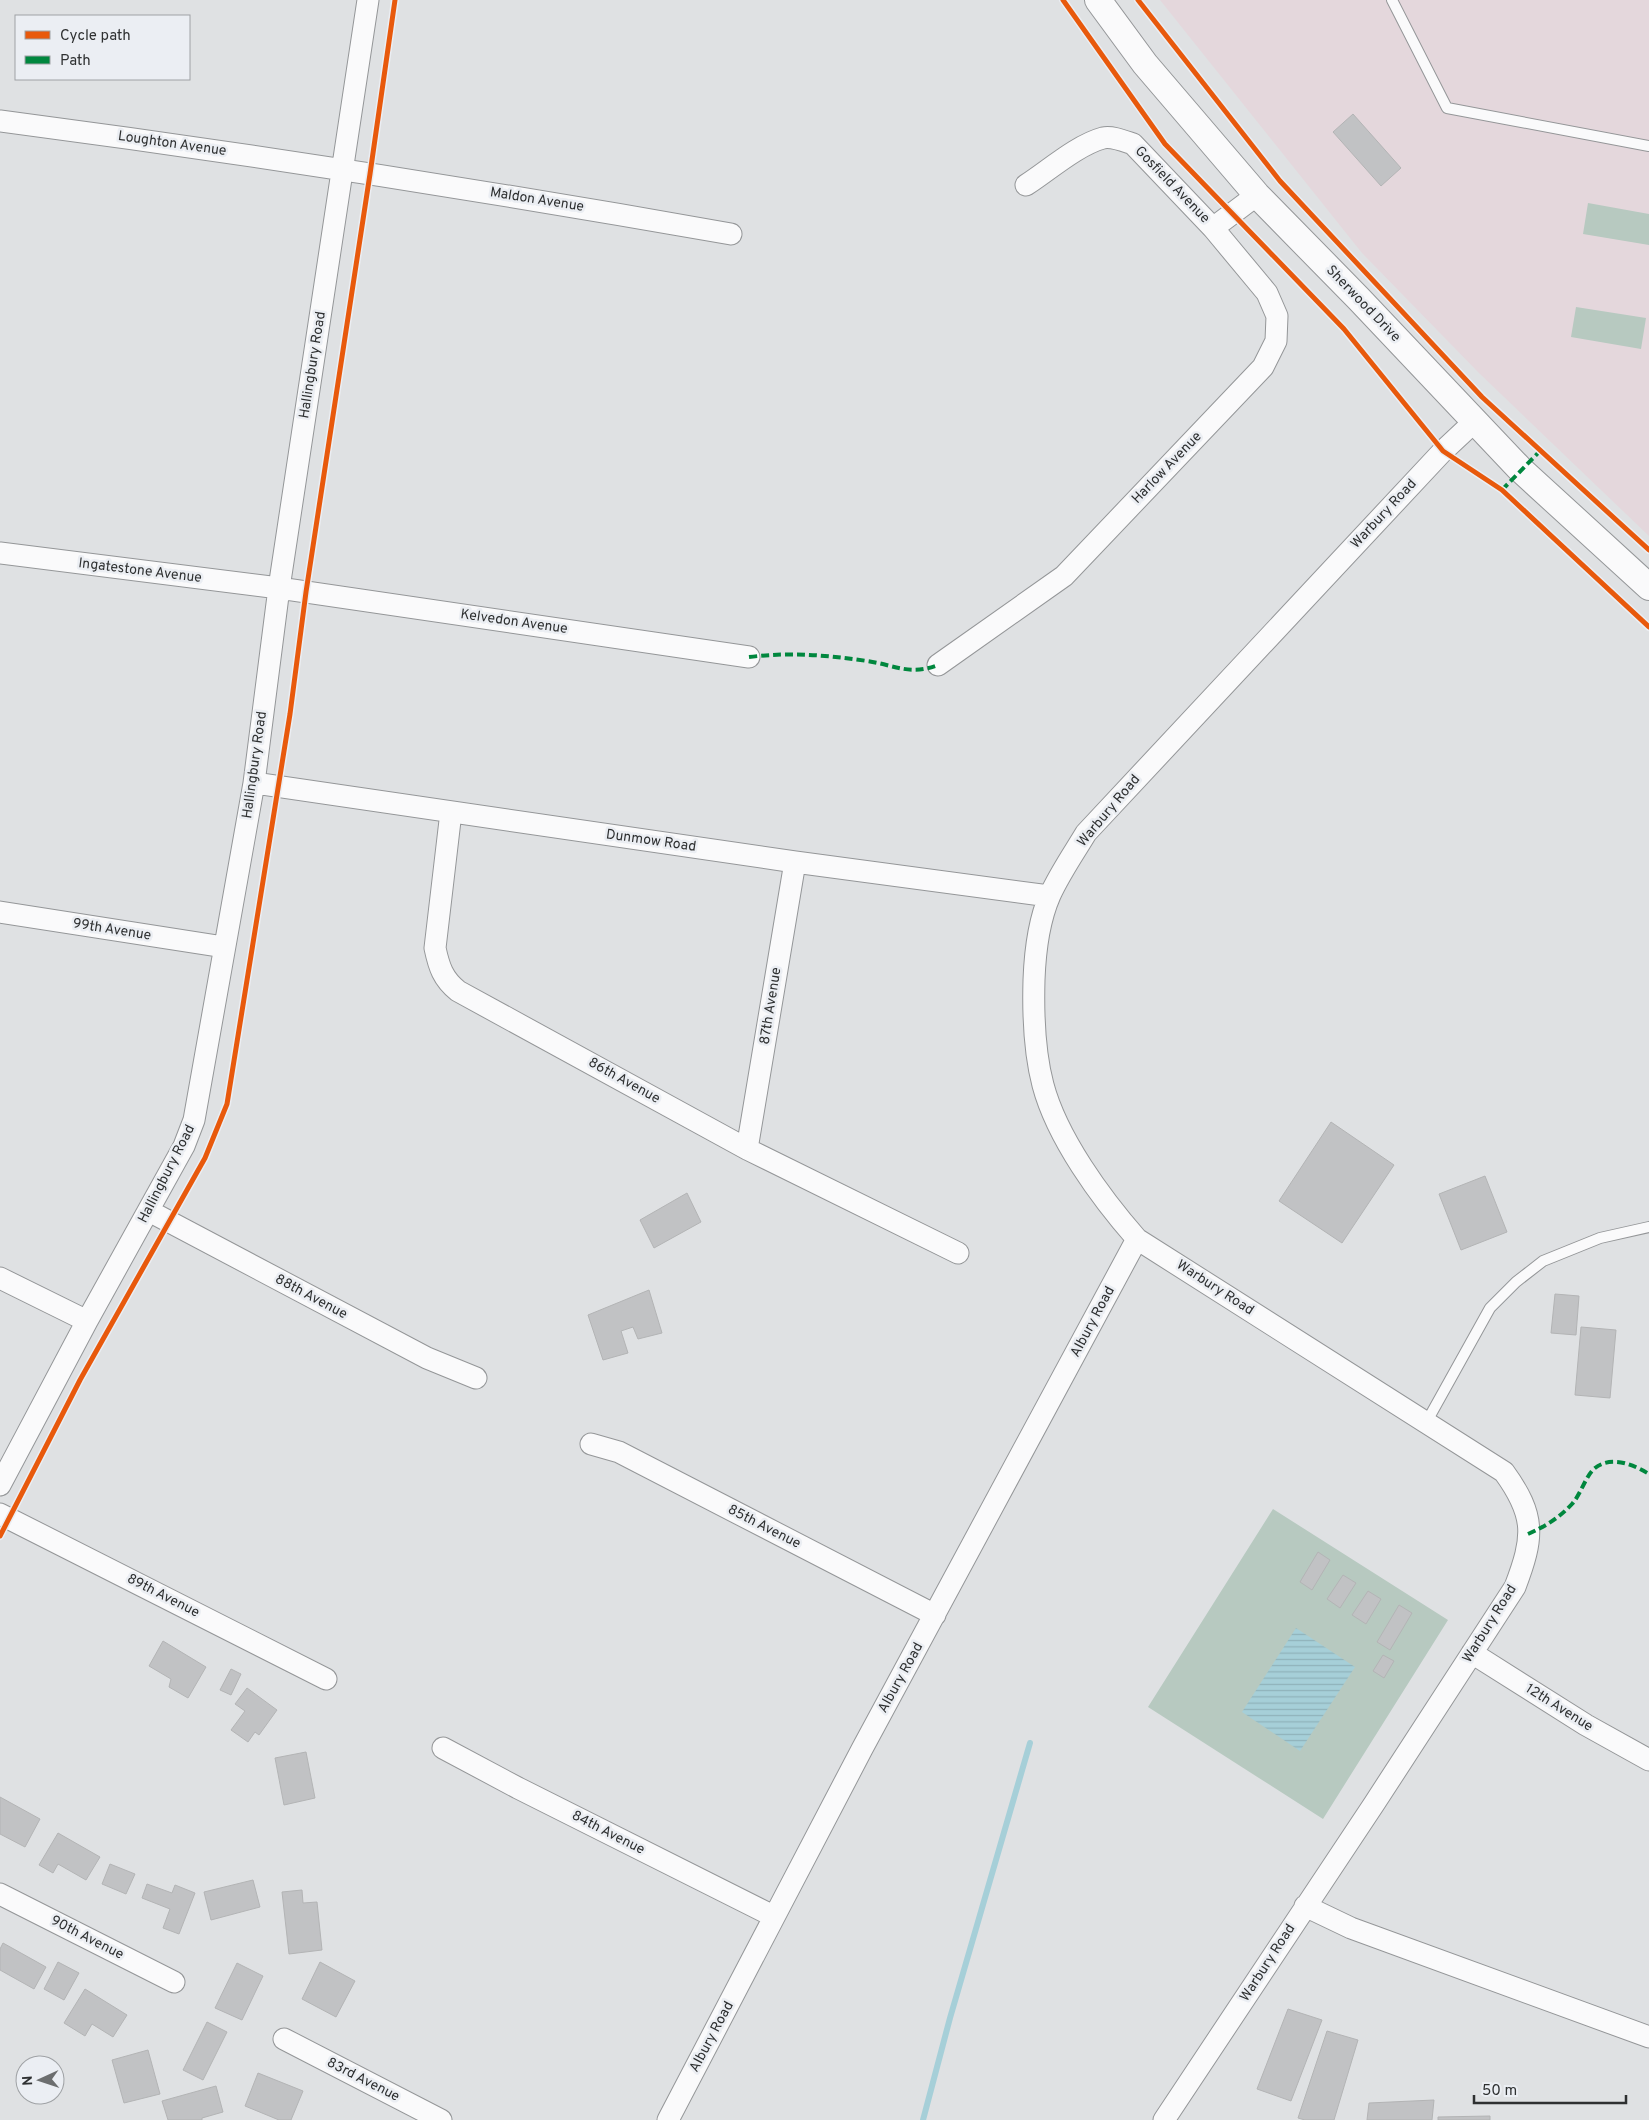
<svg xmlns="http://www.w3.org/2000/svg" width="1649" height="2120" font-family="Overpass,sans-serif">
<defs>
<pattern id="water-rules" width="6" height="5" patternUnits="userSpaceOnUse" patternTransform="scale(1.25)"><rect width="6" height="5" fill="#a6cfd8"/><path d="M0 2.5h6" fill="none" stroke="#8fb2ba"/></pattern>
</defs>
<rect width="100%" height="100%" fill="#dfe1e3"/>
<path fill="#e4d7dc" d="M1160,0H1649V536L1479,373L1362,253Z"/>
<path fill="#b7c9c0" d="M1588,203L1649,214V245L1583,234Z
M1576,307L1646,318L1641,349L1571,337Z
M1273,1509L1448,1620L1323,1819L1148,1707Z"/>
<path fill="url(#water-rules)" d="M1296,1628L1355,1667L1300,1751L1242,1712Z"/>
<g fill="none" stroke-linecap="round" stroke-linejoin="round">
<path stroke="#a6cfd8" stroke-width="6" d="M923,2120L950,2018L1030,1743"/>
</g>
<path fill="#c1c2c4" stroke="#b3b4b5" d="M1353,114L1401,168L1381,186L1333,132Z
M1331,1122L1394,1165L1342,1243L1279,1201Z
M1485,1176L1507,1232L1461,1250L1439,1194Z
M687,1193L701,1222L654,1248L640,1220Z
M649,1290L662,1333L638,1339L633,1327L621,1331L628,1353L603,1360L588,1315Z
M1555,1294L1579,1296L1576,1335L1551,1333Z
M1581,1327L1616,1330L1610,1398L1575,1395Z
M1318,1552L1330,1560L1312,1590L1300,1582Z
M1343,1575L1356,1583L1340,1608L1327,1599Z
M1368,1591L1381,1599L1366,1624L1352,1615Z
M1399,1605L1412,1613L1390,1650L1377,1642Z
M163,1641L206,1667L188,1698L169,1687L171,1679L149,1666Z
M1383,1655L1394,1661L1384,1678L1373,1671Z
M231,1669L241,1674L231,1695L220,1690Z
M247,1688L277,1710L259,1735L255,1732L248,1742L231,1730L245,1711L235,1704Z
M306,1752L315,1798L284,1805L275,1758Z
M0,1797L40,1819L25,1847L0,1834Z
M58,1833L100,1857L86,1880L58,1864L53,1873L39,1865Z
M110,1864L135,1874L126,1894L102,1884Z
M253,1880L260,1907L211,1920L204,1892Z
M147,1884L172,1893L175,1885L195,1893L179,1934L163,1928L170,1909L142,1898Z
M302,1890L303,1903L317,1902L322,1950L289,1954L282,1892Z
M3,1943L46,1967L34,1989L0,1970V1949Z
M58,1962L79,1973L64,2000L44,1989Z
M320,1962L355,1981L336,2017L302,1999Z
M237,1963L263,1976L242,2020L215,2008Z
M85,1989L127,2015L113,2037L92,2024L85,2036L64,2023Z
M1288,2009L1322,2020L1291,2101L1257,2089Z
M207,2022L227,2032L203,2080L183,2070Z
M1327,2031L1358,2040L1334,2120H1305L1298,2118Z
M148,2050L160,2094L124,2103L112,2060Z
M258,2073L303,2091L291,2120H279L245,2106Z
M216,2086L223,2112L202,2118V2120H168L162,2101Z
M1434,2100L1432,2120H1367L1369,2103Z
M1490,2116V2120H1438V2117Z"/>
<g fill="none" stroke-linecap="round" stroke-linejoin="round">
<defs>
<path id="service" d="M1392,0L1447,108L1649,146
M1426,1423L1490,1308L1516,1282L1543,1261L1600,1238L1649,1227"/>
<path id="minor" d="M0,121C244,153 488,191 731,234
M1213,228L1257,195
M0,553L279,588L749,657
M938,665L1064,576L1263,367L1276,341L1277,316L1267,293L1213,228L1133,144C1124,141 1112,136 1103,138C1077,145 1048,171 1026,185
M254,783L795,862L1049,896
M451,812L435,948C439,967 443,979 458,991L747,1149L958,1253
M0,912L224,947
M747,1149L795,862
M149,1211L427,1358L476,1378
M0,1278L87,1321
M591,1444L619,1452L935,1615
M0,1485L87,1321L184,1146L194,1120L254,783L279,588L368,0
M0,1514L326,1679
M1472,1653L1586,1725L1649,1760
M443,1748L518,1788L773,1916
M0,1894L174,1982
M1305,1906L1351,1928L1649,2037
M284,2039L441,2120
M668,2120L862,1749L1137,1239
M1164,2120L1374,1804L1515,1587C1534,1537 1536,1516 1504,1472L1137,1239C1101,1198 1057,1138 1043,1085C1034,1051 1033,1015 1034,980C1035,952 1039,920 1050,895C1060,873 1074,853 1086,833L1443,451L1474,422"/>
<path id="tertiary" d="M1098,0L1145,64L1257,195L1359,299L1520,469L1649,587"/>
</defs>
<use href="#service" stroke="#949698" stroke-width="12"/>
<use href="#minor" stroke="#949698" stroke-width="23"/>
<use href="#tertiary" stroke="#949698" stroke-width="28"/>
<use href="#service" stroke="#fafafb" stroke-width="10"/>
<use href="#minor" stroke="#fafafb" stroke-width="21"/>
<use href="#tertiary" stroke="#fafafb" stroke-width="26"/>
<path stroke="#00873e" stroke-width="4" stroke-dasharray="8 4" stroke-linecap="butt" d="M1502,490L1540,451
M749,657C791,652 826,655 867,661C895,665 909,676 938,665
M1528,1534C1546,1526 1559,1518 1572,1504C1581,1494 1586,1475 1595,1468C1612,1455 1634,1465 1649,1474"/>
<defs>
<path id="cycleway" d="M1063,0L1165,144L1344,329L1443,451L1502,490L1649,627
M1138,0L1280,181L1482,397L1649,550
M0,1536L80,1380L205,1158L227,1104L290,714L306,592L370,174L395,0"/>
</defs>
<use href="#cycleway" stroke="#ebeef3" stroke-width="8"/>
<use href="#cycleway" stroke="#e8590c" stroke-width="5"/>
</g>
<g text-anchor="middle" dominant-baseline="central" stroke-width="5" stroke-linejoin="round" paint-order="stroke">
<g font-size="14" fill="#2e3031" stroke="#ebeef3">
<text transform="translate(172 144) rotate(8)">Loughton Avenue</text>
<text transform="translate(1172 185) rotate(46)">Gosfield Avenue</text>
<text transform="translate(537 200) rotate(9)">Maldon Avenue</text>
<text transform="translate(1363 304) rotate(46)">Sherwood Drive</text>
<text transform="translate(313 365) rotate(-81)">Hallingbury Road</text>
<text transform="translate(1167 468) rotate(-46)">Harlow Avenue</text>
<text transform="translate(1384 514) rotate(-47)">Warbury Road</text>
<text transform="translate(140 571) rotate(7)">Ingatestone Avenue</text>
<text transform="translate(514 622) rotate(8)">Kelvedon Avenue</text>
<text transform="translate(255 765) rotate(-82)">Hallingbury Road</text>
<text transform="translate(1109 811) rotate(-50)">Warbury Road</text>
<text transform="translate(651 841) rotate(8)">Dunmow Road</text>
<text transform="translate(112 930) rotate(9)">99th Avenue</text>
<text transform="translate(771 1006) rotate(-81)">87th Avenue</text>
<text transform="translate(624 1081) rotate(29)">86th Avenue</text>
<text transform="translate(167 1174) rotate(-63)">Hallingbury Road</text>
<text transform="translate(1215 1288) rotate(33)">Warbury Road</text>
<text transform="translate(311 1297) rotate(28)">88th Avenue</text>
<text transform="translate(1093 1322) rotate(-62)">Albury Road</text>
<text transform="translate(764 1527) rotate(27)">85th Avenue</text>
<text transform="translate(163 1596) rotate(27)">89th Avenue</text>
<text transform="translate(1490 1624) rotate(-58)">Warbury Road</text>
<text transform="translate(901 1678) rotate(-61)">Albury Road</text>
<text transform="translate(1559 1708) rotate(32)">12th Avenue</text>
<text transform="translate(608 1833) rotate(27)">84th Avenue</text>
<text transform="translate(87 1938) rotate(27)">90th Avenue</text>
<text transform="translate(1268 1963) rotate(-57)">Warbury Road</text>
<text transform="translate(712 2037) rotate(-62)">Albury Road</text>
<text transform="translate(363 2080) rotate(27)">83rd Avenue</text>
</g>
</g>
<rect x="15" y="15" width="175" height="65" fill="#ebeef3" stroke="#9fa2a5"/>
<rect x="25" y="31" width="25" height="8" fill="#e8590c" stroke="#9fa2a5"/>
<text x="60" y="40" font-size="15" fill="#2e3031">Cycle path</text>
<rect x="25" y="56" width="25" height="8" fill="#00873e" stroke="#9fa2a5"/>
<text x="60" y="65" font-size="15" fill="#2e3031">Path</text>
<g transform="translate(40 2080) rotate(267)"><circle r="24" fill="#ebeef3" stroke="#9fa2a5"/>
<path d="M0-4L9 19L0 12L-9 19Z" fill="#6c6e6f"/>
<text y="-8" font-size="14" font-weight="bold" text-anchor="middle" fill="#2e3031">N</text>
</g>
<path d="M1474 2095v8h152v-8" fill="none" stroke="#2e3031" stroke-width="2.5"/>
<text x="1482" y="2095" font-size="15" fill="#2e3031" stroke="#ebeef3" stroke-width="4" paint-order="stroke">50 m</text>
</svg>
